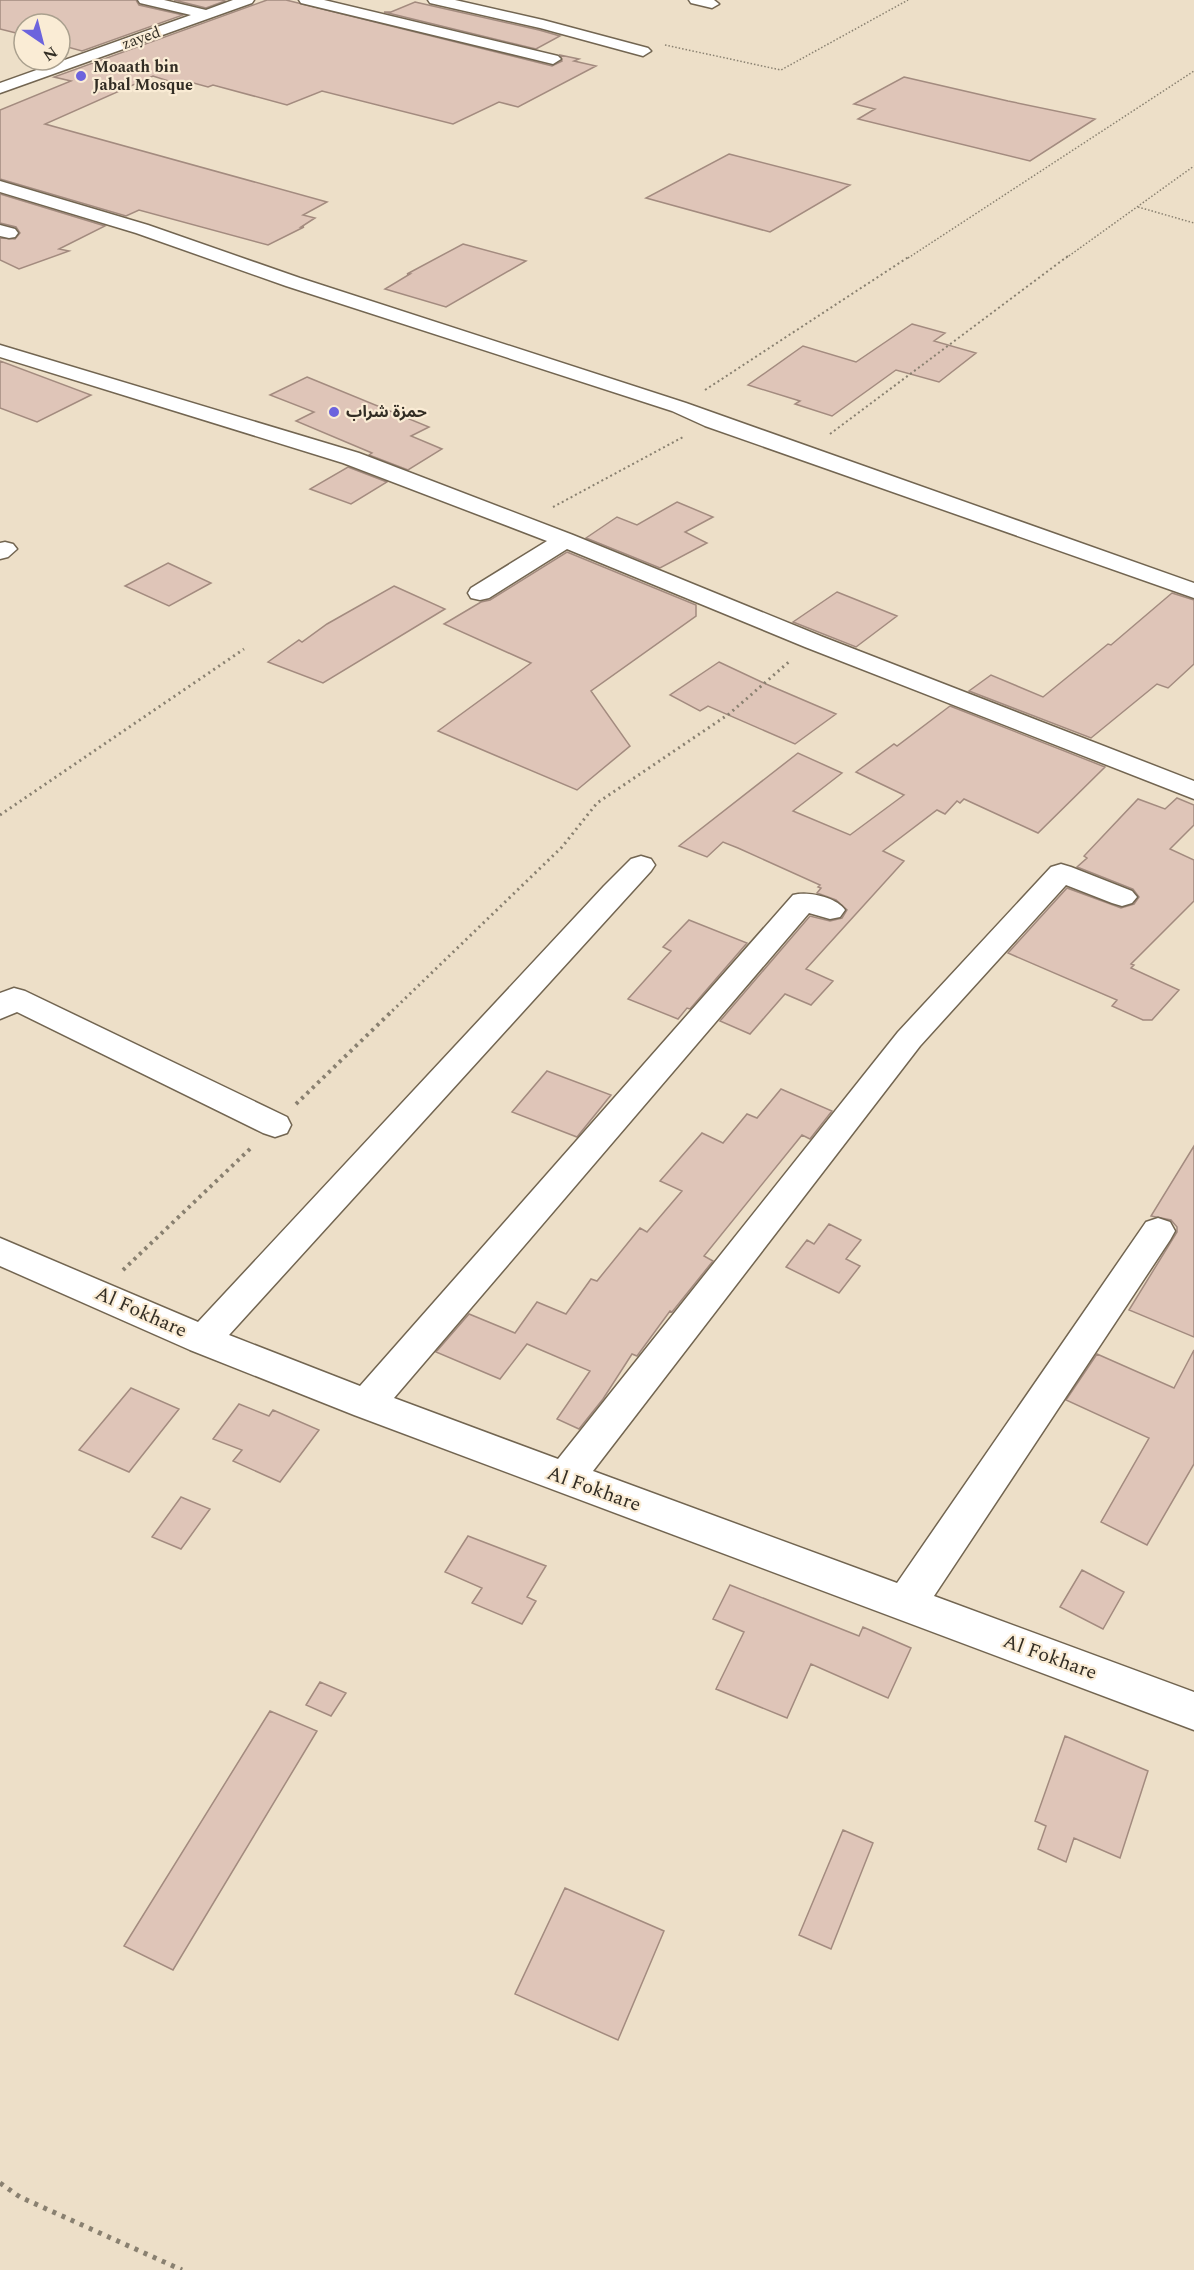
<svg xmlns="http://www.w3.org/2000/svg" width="1194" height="2270" font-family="Spectral,'Noto Sans Arabic',serif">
<rect width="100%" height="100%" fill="#eddfc8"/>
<path fill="#dfc5b8" stroke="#a38b7f" stroke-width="1.5" d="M0,0H136L139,5L183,15L82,51L60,45V24H24V35L0,29Z
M174,0H222L225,1L206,8Z
M267,0H286L552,66L562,61L560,55L579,59L574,61L596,66L518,107L499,102L453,124L322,91L287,105L213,85L208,87L190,82L181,85L153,76L45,124L327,202L303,215L315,218L301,227H304L268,245L139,210L126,216L0,179V110L71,81L54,77Z
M415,2L539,30L560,36L536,49L384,12H391Z
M904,77L1008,101L1095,119L1030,161L858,119L875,109L854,104Z
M729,154L850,185L770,232L646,198Z
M0,194L105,226L59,249L69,251L19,269L0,260V238L15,239L20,233L16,227L0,223Z
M463,244L526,261L446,307L385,289L410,274H407Z
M912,324L945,333L934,341L976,353L939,382L896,370L832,416L795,404L800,401L748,385L803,346L856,362Z
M0,361L91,395L37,422L0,408Z
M307,377L429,427L411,436L442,449L408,470L369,455L372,453L296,421L314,412L270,395Z
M348,467L387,482L351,504L310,489Z
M677,502L713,517L685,532L707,543L660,568L586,538L617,517L637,525Z
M567,552L696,605V616L591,691L630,746L577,790L438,731L531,663L444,624L481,602L490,600Z
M168,563L211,583L169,606L125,586Z
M394,586L445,609L323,683L268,662L299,640L302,642L327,624Z
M837,592L897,616L856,647L793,622Z
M1172,593L1194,600V664L1168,688L1157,684L1091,738L969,691L991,675L1043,697L1108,644L1111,645Z
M719,662L766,684L836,714L795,744L708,706L700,711L670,695Z
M950,706L1105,767L1038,833L964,799L960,803L957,801L945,814L937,810L883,851L904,861L806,969L833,981L811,1005L785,994L750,1034L720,1021L810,916L830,921L842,918L847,910L836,900L817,893L821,888L818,887L820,885L738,848L723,842L707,857L679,846L798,753L842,773L793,811L850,835L904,795L856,772L894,744L897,746Z
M1177,798L1194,805V825L1170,849L1194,860V901L1131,964L1134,965L1131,968L1179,990L1152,1020H1143L1112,1006L1117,1000L1008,953L1067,888L1121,908L1134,904L1139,897L1133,889L1077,867L1087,858L1084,856L1138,799L1165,809Z
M689,920L747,943L690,1009L687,1008L678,1019L628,999L671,951L663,947Z
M547,1071L611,1095L577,1137L512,1112Z
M781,1089L832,1111L810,1139L802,1135L704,1256L713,1261L672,1312L670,1311L637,1356L632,1354L603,1399L579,1429L557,1419L590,1371L527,1344L500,1379L436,1352L469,1314L515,1333L537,1302L566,1314L591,1279L597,1281L640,1228L647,1232L682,1191L660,1181L702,1133L723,1143L747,1114L757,1118Z
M1194,1146V1337L1129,1310L1177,1232V1227L1171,1220L1151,1216Z
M829,1224L861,1240L846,1259L860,1266L839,1293L786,1267L807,1240L814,1244Z
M1194,1350V1464L1147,1545L1101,1522L1149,1438L1066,1400L1097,1354L1174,1388Z
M131,1388L179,1409L129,1472L79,1450Z
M239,1404L269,1416L273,1410L319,1430L280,1482L233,1461L242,1450L213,1439Z
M181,1497L210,1509L181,1549L152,1537Z
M468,1536L546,1566L527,1597L536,1601L522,1624L472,1603L482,1588L445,1572Z
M1082,1570L1124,1592L1103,1629L1060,1607Z
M730,1585L859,1636L863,1627L911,1648L888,1698L811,1664L787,1718L716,1689L744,1632L713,1619Z
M320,1682L346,1693L331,1716L306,1705Z
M270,1711L317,1731L173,1970L124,1946Z
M1065,1736L1148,1771L1120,1858L1074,1838L1066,1862L1038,1849L1046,1826L1035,1821Z
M843,1830L873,1843L831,1949L799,1935Z
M565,1888L664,1931L618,2040L515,1994Z"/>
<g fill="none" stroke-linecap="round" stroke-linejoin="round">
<defs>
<path id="minor" d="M138,0H164L206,10L233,0H254L252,3L0,93V83L191,15L140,3Z
M299,0H324L558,56L561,59L553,64L301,3Z
M428,0H455L543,20L648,48L651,51L643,56L540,28L430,3Z
M689,0H714L719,4L712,8L691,3Z
M0,181L148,225L300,278L686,403L1194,583V598L705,426L672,411L286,286L136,233L0,192Z
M0,225L15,229L18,233L15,237L9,238L0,236Z
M0,345L359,453L573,535L823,637L1194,781V799L805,647L567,549L489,598L480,600L471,598L468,593L471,588L547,541L343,463L0,357Z
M5,542L13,544L17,549L8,557L0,559V543Z
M641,856L651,859L655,865L651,871L229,1335L360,1386L793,895C808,891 836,897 845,910L840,917L830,919L809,913L394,1398L558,1459L898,1032L1051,867L1061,864L1071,867L1132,891L1137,897L1132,903L1122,906L1112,903L1066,885L920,1046L593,1471L897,1583L1146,1222L1158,1218L1170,1222L1175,1231L1170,1240L934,1596L1194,1692V1730L354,1415L190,1350L0,1266V1238L198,1322L604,886L631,859Z
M14,988L25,991L287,1117L291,1125L287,1133L275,1137L263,1133L17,1012L0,1019V993Z"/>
</defs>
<use href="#minor" stroke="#726551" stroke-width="3"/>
<path stroke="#898070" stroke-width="1.5" stroke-dasharray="1.5 2" stroke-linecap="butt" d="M665,45L781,70L908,0
M1138,207L1194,223
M908,258L1194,71
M1066,258L1194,166"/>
<path stroke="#898070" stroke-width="2" stroke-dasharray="2 3" stroke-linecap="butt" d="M705,390L910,256
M830,434L1068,256
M553,507L683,437"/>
<path stroke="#898070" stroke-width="3" stroke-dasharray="2 4" stroke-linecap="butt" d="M0,815L244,649
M388,1015L562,847L597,803L729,714L791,660"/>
<path stroke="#898070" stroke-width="4" stroke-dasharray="3 4.5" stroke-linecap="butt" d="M296,1104L390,1013
M123,1270L252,1147"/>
<path stroke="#898070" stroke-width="5" stroke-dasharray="4 6" stroke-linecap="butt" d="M0,2183L20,2197L182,2270"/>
<use href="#minor" fill="#fff" fill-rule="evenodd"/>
</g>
<g fill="#6c63dd" stroke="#faecd5" stroke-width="2">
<circle cx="81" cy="76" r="6"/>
<circle cx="334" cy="412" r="6"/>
</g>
<g text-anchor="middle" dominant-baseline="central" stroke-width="4.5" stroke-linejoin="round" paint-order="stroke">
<g font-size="16" fill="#322d24" stroke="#faecd5">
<text transform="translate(141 38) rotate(-20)">zayed</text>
</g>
<g font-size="16" font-weight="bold" fill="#322d24" stroke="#faecd5" text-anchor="start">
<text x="93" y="67">Moaath bin<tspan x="93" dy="18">Jabal Mosque</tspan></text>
<text x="346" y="412">حمزة شراب</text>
</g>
<g font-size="20" fill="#322d24" stroke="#faecd5">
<text transform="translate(141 1312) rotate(24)">Al Fokhare</text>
<text transform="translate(594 1489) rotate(20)">Al Fokhare</text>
<text transform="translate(1050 1657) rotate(20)">Al Fokhare</text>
</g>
</g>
<g transform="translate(42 42) rotate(145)"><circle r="28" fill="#faecd5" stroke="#aaa08e" stroke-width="1.5"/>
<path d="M0-4.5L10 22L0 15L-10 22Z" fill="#6c63dd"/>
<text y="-9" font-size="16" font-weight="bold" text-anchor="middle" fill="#322d24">N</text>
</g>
</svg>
